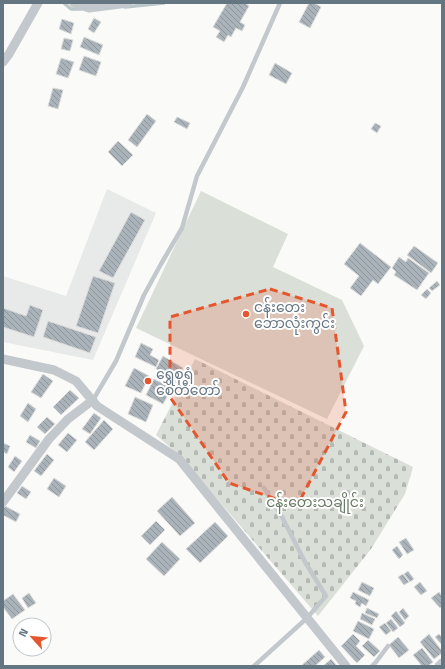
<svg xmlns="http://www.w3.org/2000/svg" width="445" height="669" font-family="'Titillium Web','Noto Sans Myanmar',sans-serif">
<defs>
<pattern id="cemetery-stones" width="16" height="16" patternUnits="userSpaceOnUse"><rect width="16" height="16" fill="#dadfd7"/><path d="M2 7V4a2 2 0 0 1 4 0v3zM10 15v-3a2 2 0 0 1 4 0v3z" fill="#b4b9b4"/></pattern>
<pattern id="building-back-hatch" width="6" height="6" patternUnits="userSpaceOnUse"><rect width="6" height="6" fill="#aab3b9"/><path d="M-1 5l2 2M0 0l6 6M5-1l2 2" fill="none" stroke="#8e969c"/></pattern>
</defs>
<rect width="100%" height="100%" fill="#fafaf8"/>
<path fill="#e8e9e9" d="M107,189L156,213L93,360L3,342V276L66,296Z"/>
<path fill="url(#cemetery-stones)" d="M195,359L413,467L405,494L371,549L318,616L180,456L156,435Z"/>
<path fill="#dadfd7" d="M201,191L288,234L273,267L342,300L364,346L327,419L136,328Z"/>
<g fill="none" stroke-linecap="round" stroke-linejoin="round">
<path stroke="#bbc7cb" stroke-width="3.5" d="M64,3L71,9H81
M125,7L164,3"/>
</g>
<path fill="url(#building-back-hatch)" stroke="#dcdcda" d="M227,3H245L249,6L240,22L245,25L242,31L236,28L231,37L228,35L224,42L216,37L220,31L213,27Z
M309,3H314L321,7L310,28L299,22Z
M94,18L101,22L94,33L88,29Z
M62,19L74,23L71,34L59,29Z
M84,37L103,45L99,55L80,47Z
M64,38L73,40L70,51L61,49Z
M84,56L101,62L96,76L79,70Z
M61,58L74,62L68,78L56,74Z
M275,63L292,73L286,84L269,75Z
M53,88L63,90L58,109L48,106Z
M147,114L156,121L137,147L128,140Z
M177,117L190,123L187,129L174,122Z
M375,123L381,126L377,133L371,129Z
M118,141L133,155L122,166L108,152Z
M131,212L145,220L113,278L99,271Z
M360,243L391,267L378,284L373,280L361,296L350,288L359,276L344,264Z
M414,246L438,263L431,273L407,255Z
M399,257L406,262L408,258L429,273L417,290L394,275L396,272L392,268Z
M93,276L115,283L98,333L76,326Z
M437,281L440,285L432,291L429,288Z
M427,289L431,293L426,299L421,295Z
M30,305L43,310L34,337L3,327V308L26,316Z
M48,321L96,337L90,353L43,337Z
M141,343L153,349L150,355L159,360L156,367L135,357Z
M163,356L183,368L175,380L156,369Z
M134,368L149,376L141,393L125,386Z
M43,374L53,381L41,398L31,392Z
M154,379L172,388L163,404L146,395Z
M70,390L79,398L61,415L53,407Z
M135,397L153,405L146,422L128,414Z
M28,403L36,409L28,422L20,416Z
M94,413L101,418L90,434L82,429Z
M47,417L55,424L45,434L37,427Z
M104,420L113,429L94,450L85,442Z
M68,433L77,440L67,452L58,445Z
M30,435L40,441L36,448L26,442Z
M3,443L10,446L7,454L3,452Z
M47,454L54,460L41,476L34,471Z
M15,456L22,461L14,472L8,467Z
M54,478L66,486L59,497L47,489Z
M22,486L31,492L26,499L17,493Z
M172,497L195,523L180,536L157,511Z
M5,506L20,514L16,522L3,515V509Z
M156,521L165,530L150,545L141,536Z
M215,522L228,536L200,563L186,549Z
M406,538L414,550L407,554L399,542Z
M162,542L180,559L164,576L146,559Z
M397,546L403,555L399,559L392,550Z
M408,571L414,579L410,582L404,574Z
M403,574L409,582L404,585L398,577Z
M362,582L374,588L370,596L358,590Z
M420,582L427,591L421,595L414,587Z
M353,592L369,600L366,606L362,603L360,607L355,604L356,601L350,598Z
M439,592L442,596V607L440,608L431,598Z
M29,593L36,603L28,608L22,598Z
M13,594L25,610L12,619L3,607V601Z
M367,608L379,614L377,618L365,613Z
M403,608L409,616L405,620L399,612Z
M396,611L405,623L400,627L391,616Z
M362,613L375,619L372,625L360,619Z
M391,619L398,628L393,632L386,623Z
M358,621L374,629L369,639L353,631Z
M385,623L391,631L386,635L379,627Z
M353,634L360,641L356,646L365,655L357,663L341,646Z
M429,634L442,651V653L434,659L420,642Z
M439,634L442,637V645L435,637Z
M398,637L409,650L399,658L389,645Z
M368,640L380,651L374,657L362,646Z
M422,648L433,662L428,666H422L413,655Z
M319,650L325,657L315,666H301Z
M331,659L337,666H323Z"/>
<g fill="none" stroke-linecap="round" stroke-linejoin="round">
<path stroke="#c3c8cc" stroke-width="4.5" d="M93,400L116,361L144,295L161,264L182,228L197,176L243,87L280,3
M254,666L307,618L326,596L305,562L280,513L264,488
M372,666L376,662L388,646"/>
<path stroke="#c3c8cc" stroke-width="9" d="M74,3L89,8L128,3
M3,62L9,54L38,3
M3,359L54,370L76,381L97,406L179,459L346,666
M3,502L49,439L68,419L93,400
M439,666L442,663"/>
</g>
<path fill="#e4572e" fill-opacity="0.2" stroke="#e4572e" stroke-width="3" stroke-dasharray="8 5" stroke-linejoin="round" d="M270,289L332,308L346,412L297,506L229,483L170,397V317Z"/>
<g fill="#e4572e" stroke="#fff" stroke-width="1.5">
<circle cx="246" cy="314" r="4"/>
<circle cx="148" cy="381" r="4"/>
</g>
<g text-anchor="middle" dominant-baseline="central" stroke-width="4" stroke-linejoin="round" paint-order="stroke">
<g font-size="14" fill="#657683" stroke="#fff" text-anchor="start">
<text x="254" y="306">ငန်းတေး<tspan x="254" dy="16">ဘောလုံးကွင်း</tspan></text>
<text x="156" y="373">ရွှေစုရုံ<tspan x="156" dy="16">စေတီတော်</tspan></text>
</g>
<g font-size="14" fill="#687a64" stroke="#fff">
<text x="315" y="501">ငန်းတေးသချိုင်း</text>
</g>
</g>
<rect width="445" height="669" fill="none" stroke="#657683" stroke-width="8"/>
<g transform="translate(32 637) rotate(297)"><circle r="19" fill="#ffffff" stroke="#c1c8cd"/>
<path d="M0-3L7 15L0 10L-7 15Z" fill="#e4572e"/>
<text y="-6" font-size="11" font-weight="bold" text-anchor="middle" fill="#657683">N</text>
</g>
</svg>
